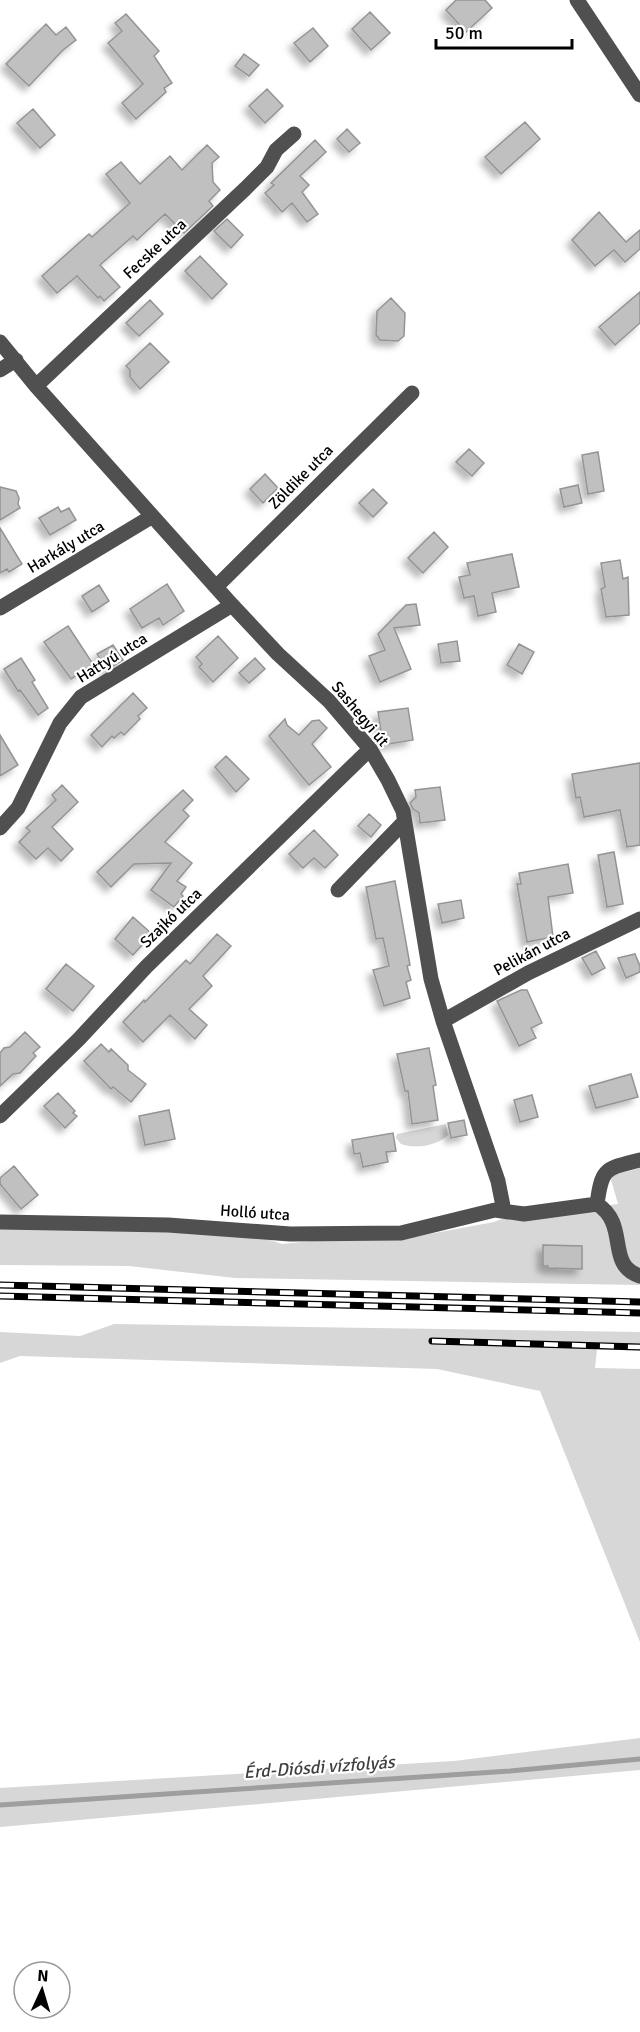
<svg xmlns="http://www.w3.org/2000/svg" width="640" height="2032" font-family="Signika,sans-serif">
<defs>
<filter id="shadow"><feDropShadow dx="-5.5" dy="5.5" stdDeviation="3" flood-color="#0004"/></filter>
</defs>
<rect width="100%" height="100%" fill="#fff"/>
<path fill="#d7d7d7" d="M446,1124L448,1135C437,1146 415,1149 401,1144L396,1138L397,1134Z
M640,1168V1285L235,1278L129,1266L0,1265V1226L254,1235L282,1244L373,1235L397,1240L494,1222L510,1216L544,1214L618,1204L610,1176Z
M114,1324L640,1332V1351L597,1349L595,1368L640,1369V1642L540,1391L437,1369L20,1356L0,1363V1332L80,1336Z
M640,1738V1770L0,1827V1788L454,1761Z"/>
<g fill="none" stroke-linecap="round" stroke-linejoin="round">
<path stroke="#9e9e9e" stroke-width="5" d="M0,1805L510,1771L640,1759"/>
</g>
<path fill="#c0c0c0" stroke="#949494" stroke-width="1.5" filter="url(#shadow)" d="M456,0H485L492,8L466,32L446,10Z
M370,12L390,33L371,50L352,29Z
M126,14L159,51L154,56L172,83L164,88L166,92L136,119L122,103L143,84L108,43L122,31L115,23Z
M46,24L56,35L66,27L76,40L63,50L29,86L6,64Z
M313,28L328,46L310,62L294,43Z
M244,54L259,65L249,76L235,66Z
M267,89L283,106L265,123L249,106Z
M33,109L55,135L40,148L17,123Z
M525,122L540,139L501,174L485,157Z
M347,129L360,143L349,152L337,139Z
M315,140L326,152L300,176L309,185L302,192L318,214L307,222L292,203L282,212L265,193L274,185L271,183Z
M207,145L219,157L212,163L213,182L220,190L209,201L213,206L184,233L165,214L137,240L133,236L100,265L120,287L104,301L100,296L98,298L77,276L57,293L42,276L89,234L92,237L130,203L106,174L121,162L140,184L170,156L182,170Z
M599,212L626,242L640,230V249L625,262L614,250L595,266L572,240Z
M227,219L243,235L231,248L214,231Z
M200,256L227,284L212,299L185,271Z
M640,292V323L615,345L599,327Z
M391,298L405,313L404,336L398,341L380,340L376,335L377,311Z
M150,300L163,314L139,336L126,323Z
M150,343L169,362L140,389L130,377V370L126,366Z
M469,449L484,463L472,476L456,462Z
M598,452L604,491L588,494L582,455Z
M265,474L278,488L263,503L250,489Z
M578,485L582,503L564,507L560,489Z
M0,487L16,491L19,498L18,504L20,508L0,520Z
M373,489L387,503L373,517L359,503Z
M58,507L61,512L69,508L76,520L50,535L39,518Z
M0,528L22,564L9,572L7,569L0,573Z
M434,532L448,547L423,573L408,558Z
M512,554L519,587L492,593L496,612L478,616L474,596L464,598L459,577L470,575L467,563Z
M620,560L623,579L628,577L629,615L606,617L601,589L605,587L601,563Z
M167,584L184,611L163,625L159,618L142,628L130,609Z
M99,585L109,601L92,612L82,596Z
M416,604L420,625L394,628L411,669L380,682L369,656L385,650L378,634L406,605Z
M68,626L93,664L71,679L44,642Z
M218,636L238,658L213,682L199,667L202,664L196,657Z
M457,641L460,661L441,663L438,644Z
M519,644L534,652L522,674L507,665Z
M113,645L123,660L107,670L97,654Z
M21,658L35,680L32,682L48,708L38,715L20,690L18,691L4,669Z
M255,658L265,669L249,683L239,673Z
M133,693L147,708L138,716L140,719L124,735L121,732L114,738L112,736L102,747L91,735Z
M408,708L413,740L383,745L378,712Z
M285,719L287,725L299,735L312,721L319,720L327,728L312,744L331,767L309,785L269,736Z
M0,735L18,765L0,776Z
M226,756L249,779L236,792L215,767Z
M640,763V845L627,847L620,810L584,817L580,797L576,798L572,774Z
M62,785L78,802L52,827L73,849L61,861L48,848L36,859L19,842L30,831L26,828L56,800L52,795Z
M440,787L445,820L420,823L419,813L413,809L410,803L416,797L415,790Z
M183,790L193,800L183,810L189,816L165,842L192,863L177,881L186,887L181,894L183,896L174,907L151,890L171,863L134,864L111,887L97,872Z
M369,814L381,825L371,837L358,826Z
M314,830L338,855L325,868L314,858L303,868L289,854Z
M614,852L623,904L607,907L598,855Z
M568,864L573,893L548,897L553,937L527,942L517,884H521L519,873Z
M395,881L410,965L407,966L411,980L406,982L410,998L384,1006L373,970L389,966L383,938L376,939L366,887Z
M461,900L464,918L442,923L438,904Z
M133,917L152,934L133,955L115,939Z
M217,934L231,946L203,976L212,986L189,1009L207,1025L195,1039L170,1015L143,1042L123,1022L144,1000L145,1002L186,960L190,964Z
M596,951L605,968L592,975L582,958Z
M635,954L640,966V972L626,978L618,958Z
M66,964L94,986L73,1011L46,989Z
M521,990H527L542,1023L531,1028L536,1038L519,1046L497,1001Z
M25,1032L40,1047L33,1053L36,1056L20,1073L13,1074L0,1086V1053L4,1048L10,1047Z
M101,1044L109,1052L111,1049L128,1065V1070L146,1084L131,1102L113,1087L111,1089L84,1061Z
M429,1048L436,1085L433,1086L438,1120L412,1124L408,1091H405L397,1054Z
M631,1074L638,1097L596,1108L589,1086Z
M58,1093L75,1111L73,1113L77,1116L65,1128L44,1106Z
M532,1095L538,1117L520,1122L514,1100Z
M169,1110L175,1139L145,1145L139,1116Z
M464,1120L467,1135L451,1138L448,1123Z
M393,1133L396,1151L386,1152L388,1162L363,1167L360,1153L354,1154L352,1140Z
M14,1166L38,1195L21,1209L0,1184V1178Z
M543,1245L582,1246V1269L548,1268V1266H543Z"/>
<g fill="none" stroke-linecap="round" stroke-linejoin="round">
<path stroke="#505050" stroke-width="15" d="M577,0L640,95
M0,342L36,386L232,605L278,654L329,701L370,749L388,780L403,811L431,979L443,1021L498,1181L504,1211
M0,370L16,360
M36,386L245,189L267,167L276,150L294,134
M216,587L412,393
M0,608L151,517
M0,828L18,808L60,723L81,697L232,605
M338,890L404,822
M443,1021L528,973L640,919
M0,1116L79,1039L146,967L370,749
M597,1204C602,1167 605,1169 640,1160
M0,1222L168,1225L290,1234L401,1233L495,1210L524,1214L597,1204C630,1225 605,1265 640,1276"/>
<defs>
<path id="rail" d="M0,1285L640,1302
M0,1296L640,1313
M432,1341L640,1347"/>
</defs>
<use href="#rail" stroke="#000" stroke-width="7"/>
<use href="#rail" stroke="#fff" stroke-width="4.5" stroke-dasharray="14" stroke-linecap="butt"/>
</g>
<g text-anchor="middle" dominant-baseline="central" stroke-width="4.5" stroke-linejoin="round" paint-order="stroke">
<g font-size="16" fill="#000" stroke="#fff">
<text transform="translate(155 249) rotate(-43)">Fecske utca</text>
<text transform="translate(301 477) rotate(-45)">Zöldike utca</text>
<text transform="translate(66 547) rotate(-31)">Harkály utca</text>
<text transform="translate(112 658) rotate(-32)">Hattyú utca</text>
<text transform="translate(360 714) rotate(50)">Sashegyi út</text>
<text transform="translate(171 918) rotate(-44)">Szajkó utca</text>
<text transform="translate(532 952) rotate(-28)">Pelikán utca</text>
<text transform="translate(255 1213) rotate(4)">Holló utca</text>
</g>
<g font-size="18" font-style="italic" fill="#3f3f3f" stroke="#fff">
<text transform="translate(319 1767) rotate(-4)">Érd-Diósdi vízfolyás</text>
</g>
</g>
<g transform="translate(42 1990) rotate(4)"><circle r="28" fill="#ffffff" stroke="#999999" stroke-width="1.5"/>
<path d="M0-4.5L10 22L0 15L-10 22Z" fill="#000000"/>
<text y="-9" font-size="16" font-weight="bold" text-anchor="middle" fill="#000000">N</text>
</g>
<path d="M436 39v9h136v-9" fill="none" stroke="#000000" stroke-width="3"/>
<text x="445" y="39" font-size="18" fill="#000000" stroke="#ffffff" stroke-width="4.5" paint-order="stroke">50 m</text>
</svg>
